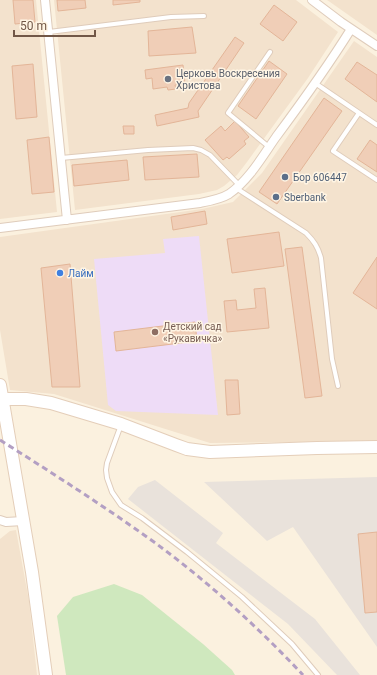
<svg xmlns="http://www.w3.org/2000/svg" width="377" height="675" font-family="Roboto,sans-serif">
<rect width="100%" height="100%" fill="#fbf1df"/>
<path fill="#f3e2cd" d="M0,0H36L57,212L0,219Z
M54,0H296L338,32L308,78L247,162L237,175L224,186L217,190L199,194L75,210Z
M327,0H377V35L330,2Z
M354,41L377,57V441L210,443L54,394L10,390L0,330V237L202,209L233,202L262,173Z
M16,530L29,601L37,675H0V539L10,531Z"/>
<path fill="#e9e2db" d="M377,477V647L293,527L267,541L204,482Z
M155,480L223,533L216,543L315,619L360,675H337L288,624L128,499L138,487Z"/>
<path fill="#eedcf7" d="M199,236L218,415L116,411L108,405L94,259L165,253L163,239Z"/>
<path fill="#cfe8be" d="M114,584L142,595L203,644L232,670L235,675H66L57,616L73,597Z"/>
<path fill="#f0ceb7" stroke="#e3b598" d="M13,0H33L35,22L15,24Z
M57,0H85L86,8L58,11Z
M113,0H140V2L113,5Z
M274,5L297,22L283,41L260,24Z
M192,27L196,53L149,56L148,31Z
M235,37L244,43L198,111L199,117L157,126L155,115L188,108L189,103Z
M269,61L287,74L256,119L238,106Z
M357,62L377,75V102L345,79Z
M33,64L37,117L16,119L12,66Z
M183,65L185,84L175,85L176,89L168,90L167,87L153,89L152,78L146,79L145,70Z
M324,98L342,111L277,204L259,192Z
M235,121L249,137L244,141L246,144L229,159L227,157L223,160L205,140L221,126L225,131Z
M123,126H134V134H124Z
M49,137L54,192L32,194L27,140Z
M370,140L377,145V172L357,159Z
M197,154L199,177L145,180L143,157Z
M127,160L129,180L74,186L72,165Z
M205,211L207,224L173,230L171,217Z
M279,232L284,266L232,273L227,239Z
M302,247L322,396L305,398L285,249Z
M377,257V309L353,293Z
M70,264L80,387H52L41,268Z
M265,288L269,328L227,332L224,301L236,300L237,310L256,308L254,289Z
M195,322L197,341L116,351L114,332Z
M225,380H238L240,414L227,415Z
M377,532V612L365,613L358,534Z"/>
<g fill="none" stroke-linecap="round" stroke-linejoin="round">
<defs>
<path id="lane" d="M49,32L171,17L204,16
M315,83L377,125
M359,113L333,151L377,180
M269,147L228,113L270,52
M61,158L148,150L193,148L201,150L210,155L239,185
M236,188L306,233C314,241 318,247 321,258L332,359L338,386
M121,425L107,463L106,470L107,478L112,492L121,505L142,518L187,552L242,597L292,644L318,675"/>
<path id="street" d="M45,0L67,220
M312,0L341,22L377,46
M0,228L200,203C210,201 221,199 229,194C249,180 262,157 276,137C302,102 328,66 351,29
M0,520L6,522L23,521"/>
<path id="secondary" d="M0,385L32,572L46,675
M2,399H26L51,403L121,424L176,445L187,449L210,452L317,448L377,447"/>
</defs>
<use href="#lane" stroke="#dfccbb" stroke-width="6"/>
<use href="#street" stroke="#dfccbb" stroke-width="10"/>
<use href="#secondary" stroke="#e4ceb9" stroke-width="14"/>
<use href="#lane" stroke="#fff" stroke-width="4"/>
<use href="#street" stroke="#fff" stroke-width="8"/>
<use href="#secondary" stroke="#fff" stroke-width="12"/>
<path stroke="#b39fc3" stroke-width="3" stroke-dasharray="6 4" stroke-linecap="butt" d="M0,440C52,473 104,506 154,542C207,581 258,627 303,675"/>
</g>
<circle fill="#6b7280" stroke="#fff5e4" stroke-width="1.5" cx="168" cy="79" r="4"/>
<g fill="#5c6f8a" stroke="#fff5e4" stroke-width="1.5">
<circle cx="285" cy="177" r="4"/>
<circle cx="276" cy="197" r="4"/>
</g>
<circle fill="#3f7fe0" stroke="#fff5e4" stroke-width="1.5" cx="60" cy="273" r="4"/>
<circle fill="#8d6e63" stroke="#fff5e4" stroke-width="1.5" cx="155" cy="332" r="4"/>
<g text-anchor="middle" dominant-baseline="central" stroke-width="3" stroke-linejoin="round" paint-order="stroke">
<g font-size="10" fill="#5b616d" stroke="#fff5e4" text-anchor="start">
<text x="176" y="73">Церковь Воскресения<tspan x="176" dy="12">Христова</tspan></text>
</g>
<g font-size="10" fill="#4e5e75" stroke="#fff5e4" text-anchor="start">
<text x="293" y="177">Бор 606447</text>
<text x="284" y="197">Sberbank</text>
</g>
<g font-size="10" fill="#366cbe" stroke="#fff5e4" text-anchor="start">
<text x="68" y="273">Лайм</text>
</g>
<g font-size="10" fill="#785e54" stroke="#fff5e4" text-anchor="start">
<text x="163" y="326">Детский сад<tspan x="163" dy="12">«Рукавичка»</tspan></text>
</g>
</g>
<path d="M14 30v6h81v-6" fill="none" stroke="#715747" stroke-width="2"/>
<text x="20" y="30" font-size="12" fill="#715747" stroke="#fff5e4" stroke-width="3" paint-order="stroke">50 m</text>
</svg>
